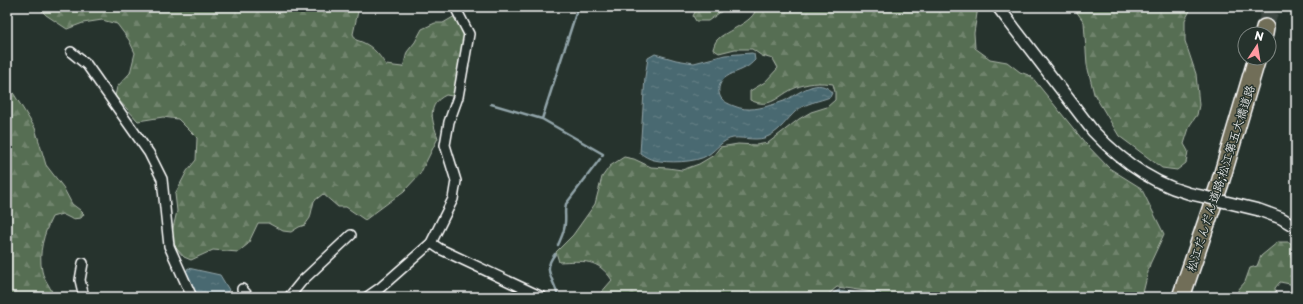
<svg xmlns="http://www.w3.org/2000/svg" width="1303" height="304" font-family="'Playpen Sans','Klee One',sans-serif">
<defs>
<pattern id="forest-firs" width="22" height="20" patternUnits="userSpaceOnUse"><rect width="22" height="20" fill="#576e53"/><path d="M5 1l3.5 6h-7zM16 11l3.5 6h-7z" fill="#70846d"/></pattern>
<pattern id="water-ripples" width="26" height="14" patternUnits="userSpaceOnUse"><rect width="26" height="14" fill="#4a6971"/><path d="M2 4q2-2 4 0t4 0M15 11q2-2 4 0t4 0" fill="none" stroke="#658086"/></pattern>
</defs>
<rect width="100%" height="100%" fill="#26332d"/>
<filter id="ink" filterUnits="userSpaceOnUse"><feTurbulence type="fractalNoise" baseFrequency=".025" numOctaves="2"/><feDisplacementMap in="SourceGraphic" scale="8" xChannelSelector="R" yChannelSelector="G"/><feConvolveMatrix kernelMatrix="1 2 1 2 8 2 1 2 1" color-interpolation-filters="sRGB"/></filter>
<g filter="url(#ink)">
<path fill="url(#forest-firs)" stroke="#abb6a9" d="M38,7H359L353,34L356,40C371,44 378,53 386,65L402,67L404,64L407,52L415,42L422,29L435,23H443L455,16L464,36L463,51L455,93L452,96L446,95C426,105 432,120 438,138L420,174L404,191L365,220L346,207H338L323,194L314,201L310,218L305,225L299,227L291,232L283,231L268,223H258L248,244L238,252L213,250L191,260L184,257L175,247L171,237L177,211L175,194L187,171L196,160L197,138L178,119L163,117L138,121L115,96L117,87L130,73L135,53L129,40L117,24L102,20L83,23L67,29L46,15Z
M701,7H738L726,8L708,21H696L693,16L695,12Z
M746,7H978L974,33L975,48L990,59L1007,62L1020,72L1031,76L1086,144L1109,168L1141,188L1164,234L1150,264L1142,297H883L880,293L837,287L832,291L827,297H599V295L612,280C597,258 584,261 559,262L556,252L573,235L595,204L602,177L610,166L624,157L634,159L651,167L668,168L682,170L699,164L714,155L720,147L738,144L756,145L768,143L799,119L811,112L827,107L835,100V92L833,84C820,82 807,83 795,88C778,95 771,110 750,100V91L765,82L778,68L773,59L762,56L752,49H735L719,53L713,49C714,46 715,42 717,40C726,30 754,23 756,8Z
M1073,7H1192L1185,20V41L1196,74L1199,105L1197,115L1190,125L1184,144L1188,151L1186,163L1177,170L1162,168L1119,136L1094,94L1087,65L1084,22Z
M7,83L35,128L46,165L63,187L72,204L80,210L84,214L81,218L72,219L62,214L52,217C44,233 38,253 42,271C44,281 52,287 53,297H7Z
M1278,242H1289L1296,247V291L1290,284L1280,282L1275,288L1276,297H1238V290L1245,282L1250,268L1257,266L1261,256Z"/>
<path fill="url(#water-ripples)" stroke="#92a5aa" d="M752,53L754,54L755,60C752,63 749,66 745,68C738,72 727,74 722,81C718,86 718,93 721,98C724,102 729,104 734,106C748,112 761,108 775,104C778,103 781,102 784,101C798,94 820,75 832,93L830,97C820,101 805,103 796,111C787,119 781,130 769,136C758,142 745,137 733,138C722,140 717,149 708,155C696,163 667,163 654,160C649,159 644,156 640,153L645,77L648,58L655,54L676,60L694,63L725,55Z
M188,268L220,275L229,290L222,297H197L186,272Z
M839,290L856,293H872L879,294L882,297H837L833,293Z"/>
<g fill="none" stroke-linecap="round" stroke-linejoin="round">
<path stroke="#92a5aa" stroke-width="2.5" d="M578,7L542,119L603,154L602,156
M491,104L542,119
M558,245C561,238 565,231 565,223C566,216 564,211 566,204L600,159
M555,254C541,271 555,279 558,297"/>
<path stroke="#3c4742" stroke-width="17" stroke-dasharray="17 8" stroke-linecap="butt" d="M1265,28L1271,7"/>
<defs>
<path id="minor" d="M71,52L87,65L149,153L162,179L169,246L192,297
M431,243L440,249L542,297
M83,263L80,280L84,297
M242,289L249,297
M289,297L302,281L351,235
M367,297L380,288L431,243L453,199L456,181L445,145L449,122L458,97L469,34L455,7"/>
<path id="tertiary" d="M998,7L1093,131C1124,164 1159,189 1205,197
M1259,210L1281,218L1296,227"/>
<path id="motorway" d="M1264,34L1265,28
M1181,297L1220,183L1257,58"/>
</defs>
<use href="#minor" stroke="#fff" stroke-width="12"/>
<use href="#tertiary" stroke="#fff" stroke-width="14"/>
<use href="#motorway" stroke="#fff" stroke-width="20"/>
<use href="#minor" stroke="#26332d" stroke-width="9"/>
<use href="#tertiary" stroke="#26332d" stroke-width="11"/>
<use href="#motorway" stroke="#716e59" stroke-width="17"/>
<defs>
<path id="tertiary-bridge" d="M1205,197L1259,210"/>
</defs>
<use href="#tertiary-bridge" stroke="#fff" stroke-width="14" stroke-linecap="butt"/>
<use href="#tertiary-bridge" stroke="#26332d" stroke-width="11"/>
</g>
</g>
<g text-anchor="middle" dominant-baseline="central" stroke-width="3" stroke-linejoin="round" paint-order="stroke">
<g font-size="12" fill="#fff" stroke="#26332d">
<text transform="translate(1220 178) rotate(-72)">松江だんだん道路;松江第五大橋道路</text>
</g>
</g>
<rect width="1303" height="304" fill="none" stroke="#26332d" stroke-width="24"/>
<rect x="12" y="12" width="1279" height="280" fill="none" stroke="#fff" stroke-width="1.5" filter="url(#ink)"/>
<g transform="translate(1257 46) rotate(12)"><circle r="19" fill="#26332d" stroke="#7d8581"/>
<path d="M0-3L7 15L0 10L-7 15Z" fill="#ff9aa2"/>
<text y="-6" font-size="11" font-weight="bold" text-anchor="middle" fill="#ffffff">N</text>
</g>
</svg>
